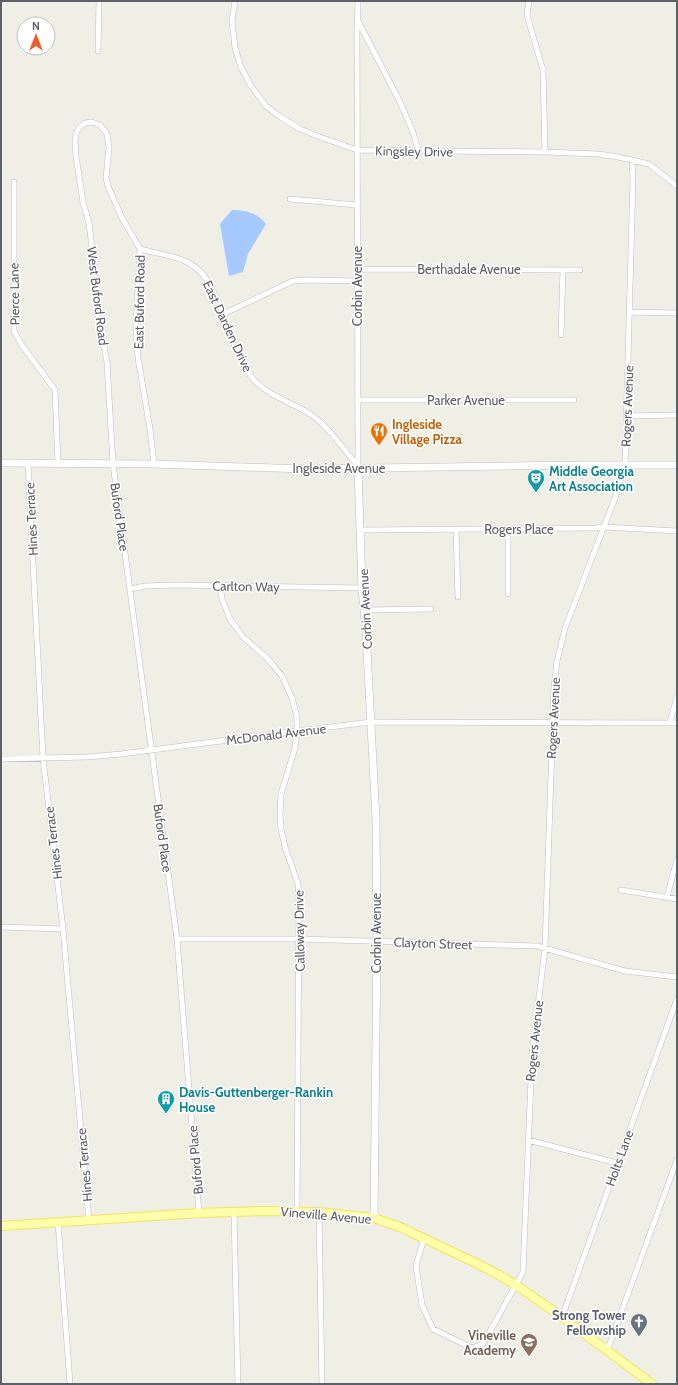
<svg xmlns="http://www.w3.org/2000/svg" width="678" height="1385" font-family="Cabin,sans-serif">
<rect width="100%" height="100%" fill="#f0efe6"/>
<path fill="#a6caff" d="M232,210C245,210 258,213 266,224L248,254L243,272L229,276L220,224Z"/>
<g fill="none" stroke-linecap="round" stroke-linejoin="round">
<defs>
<path id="street" d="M235,1L232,21L235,48L241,67L251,86L266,106L279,116L300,129L320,137L357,150L545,152L598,154L618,157L649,164L677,186
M529,1L527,14L529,22L543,70L545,152
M358,21L400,102L413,132L418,150
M98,51L99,1
M14,182V331L21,344L55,390L58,464
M290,199L357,205
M140,249C158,254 180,256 195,267C206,275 211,287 217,299C228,325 236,361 256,382C271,397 293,403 310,414C327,425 341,446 354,461L356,465
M358,269L580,270
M629,312L677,313
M223,314L293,281L307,280L357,281
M561,335L563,270
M357,400H574
M627,416L677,415
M28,464L43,758L63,929L89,1221
M154,464L150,429L138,358L136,328L140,249L121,216L108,186L106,178L109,148L107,134L100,125L92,122L85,123L80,127L77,131L75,141L76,156L83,202L89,223L92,248L99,321L107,362L113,464L177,939L199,1213
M358,468L357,31L358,1
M456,529L458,597
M361,530L595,528L604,527L677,531
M220,586L222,599L230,619L243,637L266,657L273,665L282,676L292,698L297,717V731L295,748L281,794L280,816L281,829L285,847L298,884L299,905L297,1211
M130,589L145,586L175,585L362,588
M508,594V528
M364,610L431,609
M670,722L677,697
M1,759L87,757L121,754L297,731L371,722L677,723
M621,890L677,899
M667,897L677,859
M1,927L63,929
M177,939H299L537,946L625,971L677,977
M528,1140L617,1163
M234,1212L238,1384
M319,1212L322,1384
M58,1222L70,1384
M424,1238L416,1266L422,1305L433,1329L472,1348L483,1344L523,1272L532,1055L545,948L554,687L557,661L565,628L615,498L625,465L633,179L632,160
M562,1317L677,999
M607,1351L677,1160"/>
<path id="secondary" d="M1,463L154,464L303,469L582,465H677
M358,468L362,588L366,632L376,819L377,941L374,1218"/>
<path id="primary" d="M1,1226L199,1213L263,1211L319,1212L374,1218L400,1227L478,1264L499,1275L516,1285L562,1317L652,1384"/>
</defs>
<use href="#street" stroke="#bdbec4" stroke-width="6"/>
<use href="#secondary" stroke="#bbbdc4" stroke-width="8"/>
<use href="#primary" stroke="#f5e359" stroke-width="10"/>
<use href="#street" stroke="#fff" stroke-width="5"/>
<use href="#secondary" stroke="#fff" stroke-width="7"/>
<use href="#primary" stroke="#ffffab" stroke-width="8"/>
</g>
<defs>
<symbol id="restaurant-pin" viewBox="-11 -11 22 30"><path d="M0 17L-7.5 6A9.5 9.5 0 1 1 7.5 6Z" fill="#e8710a" stroke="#fff"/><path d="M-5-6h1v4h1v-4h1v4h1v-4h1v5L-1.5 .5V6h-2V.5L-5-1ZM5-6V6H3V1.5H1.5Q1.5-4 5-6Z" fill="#fff"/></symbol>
<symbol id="theatre-pin" viewBox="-11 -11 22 30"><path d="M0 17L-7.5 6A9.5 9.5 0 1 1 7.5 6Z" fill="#0f9aa8" stroke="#fff"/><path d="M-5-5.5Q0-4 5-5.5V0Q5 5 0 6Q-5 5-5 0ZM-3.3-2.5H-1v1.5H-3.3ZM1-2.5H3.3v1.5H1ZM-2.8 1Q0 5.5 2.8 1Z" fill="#fff"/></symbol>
<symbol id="building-pin" viewBox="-11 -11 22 30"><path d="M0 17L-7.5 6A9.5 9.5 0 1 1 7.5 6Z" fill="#0f9aa8" stroke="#fff"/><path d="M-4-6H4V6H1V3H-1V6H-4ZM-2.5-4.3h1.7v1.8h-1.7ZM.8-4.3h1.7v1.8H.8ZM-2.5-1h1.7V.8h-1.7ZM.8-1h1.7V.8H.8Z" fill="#fff"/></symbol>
<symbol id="church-pin" viewBox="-11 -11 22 30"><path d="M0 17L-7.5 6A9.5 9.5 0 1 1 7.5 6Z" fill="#6b7280" stroke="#fff"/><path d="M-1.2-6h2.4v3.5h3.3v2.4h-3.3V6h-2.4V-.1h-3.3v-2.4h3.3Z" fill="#fff"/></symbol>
<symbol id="school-pin" viewBox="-11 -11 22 30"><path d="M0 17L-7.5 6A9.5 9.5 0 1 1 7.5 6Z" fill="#8d6e63" stroke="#fff"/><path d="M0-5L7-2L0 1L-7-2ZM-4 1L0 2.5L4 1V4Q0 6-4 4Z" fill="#fff"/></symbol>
</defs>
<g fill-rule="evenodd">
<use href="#restaurant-pin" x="369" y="421" width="20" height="27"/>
<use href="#theatre-pin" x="526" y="468" width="20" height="27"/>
<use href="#building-pin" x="156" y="1089" width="20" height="27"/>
<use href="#church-pin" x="629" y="1312" width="20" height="27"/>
<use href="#school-pin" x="519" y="1332" width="20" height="27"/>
</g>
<g text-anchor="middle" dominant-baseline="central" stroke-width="3" stroke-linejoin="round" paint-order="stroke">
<g font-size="13" fill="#5d6066" stroke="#fff">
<text transform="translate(414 151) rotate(1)">Kingsley Drive</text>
<text x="469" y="269">Berthadale Avenue</text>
<text transform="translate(357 286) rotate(-90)">Corbin Avenue</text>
<text transform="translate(14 294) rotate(-91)">Pierce Lane</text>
<text transform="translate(98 296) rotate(83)">West Buford Road</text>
<text transform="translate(139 302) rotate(-89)">East Buford Road</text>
<text transform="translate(228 326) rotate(65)">East Darden Drive</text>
<text x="466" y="400">Parker Avenue</text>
<text transform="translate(627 406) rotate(-88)">Rogers Avenue</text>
<text x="339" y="468">Ingleside Avenue</text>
<text transform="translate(120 517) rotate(82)">Buford Place</text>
<text transform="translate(31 519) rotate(-93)">Hines Terrace</text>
<text x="519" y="529">Rogers Place</text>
<text transform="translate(246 586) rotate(1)">Carlton Way</text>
<text transform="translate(365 609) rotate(-93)">Corbin Avenue</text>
<text transform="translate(553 718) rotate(-87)">Rogers Avenue</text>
<text transform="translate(276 734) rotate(-7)">McDonald Avenue</text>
<text transform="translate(163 838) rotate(82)">Buford Place</text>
<text transform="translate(53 843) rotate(-97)">Hines Terrace</text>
<text transform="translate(299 931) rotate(-91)">Calloway Drive</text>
<text transform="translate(376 933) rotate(-90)">Corbin Avenue</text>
<text transform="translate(433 943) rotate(2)">Clayton Street</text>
<text transform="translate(534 1041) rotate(-84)">Rogers Avenue</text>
<text transform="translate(619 1158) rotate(-70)">Holts Lane</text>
<text transform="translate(195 1160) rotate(-95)">Buford Place</text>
<text transform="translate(84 1165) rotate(-95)">Hines Terrace</text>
<text transform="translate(326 1215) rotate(5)">Vineville Avenue</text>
</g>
<g font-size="13" font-weight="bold" fill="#c56008" stroke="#fff" text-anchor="start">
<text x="392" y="424">Ingleside<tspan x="392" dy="15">Village Pizza</tspan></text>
</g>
<g font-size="13" font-weight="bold" fill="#0d838f" stroke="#fff" text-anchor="start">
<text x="549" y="471">Middle Georgia<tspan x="549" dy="15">Art Association</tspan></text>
<text x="179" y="1092">Davis-Guttenberger-Rankin<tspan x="179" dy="15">House</tspan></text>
</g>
<g font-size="13" font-weight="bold" fill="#5b616d" stroke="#fff" text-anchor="end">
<text x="626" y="1315">Strong Tower<tspan x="626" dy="15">Fellowship</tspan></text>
</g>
<g font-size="13" font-weight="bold" fill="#785e54" stroke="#fff" text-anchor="end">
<text x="516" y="1335">Vineville<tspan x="516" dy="15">Academy</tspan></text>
</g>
</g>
<rect width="678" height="1385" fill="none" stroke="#5d6066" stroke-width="4"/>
<g transform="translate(36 36)"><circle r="19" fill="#ffffff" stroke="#bebfc2"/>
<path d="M0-3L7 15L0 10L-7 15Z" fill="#ee5c2d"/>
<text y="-6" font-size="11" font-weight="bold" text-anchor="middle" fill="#5d6066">N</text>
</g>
</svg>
